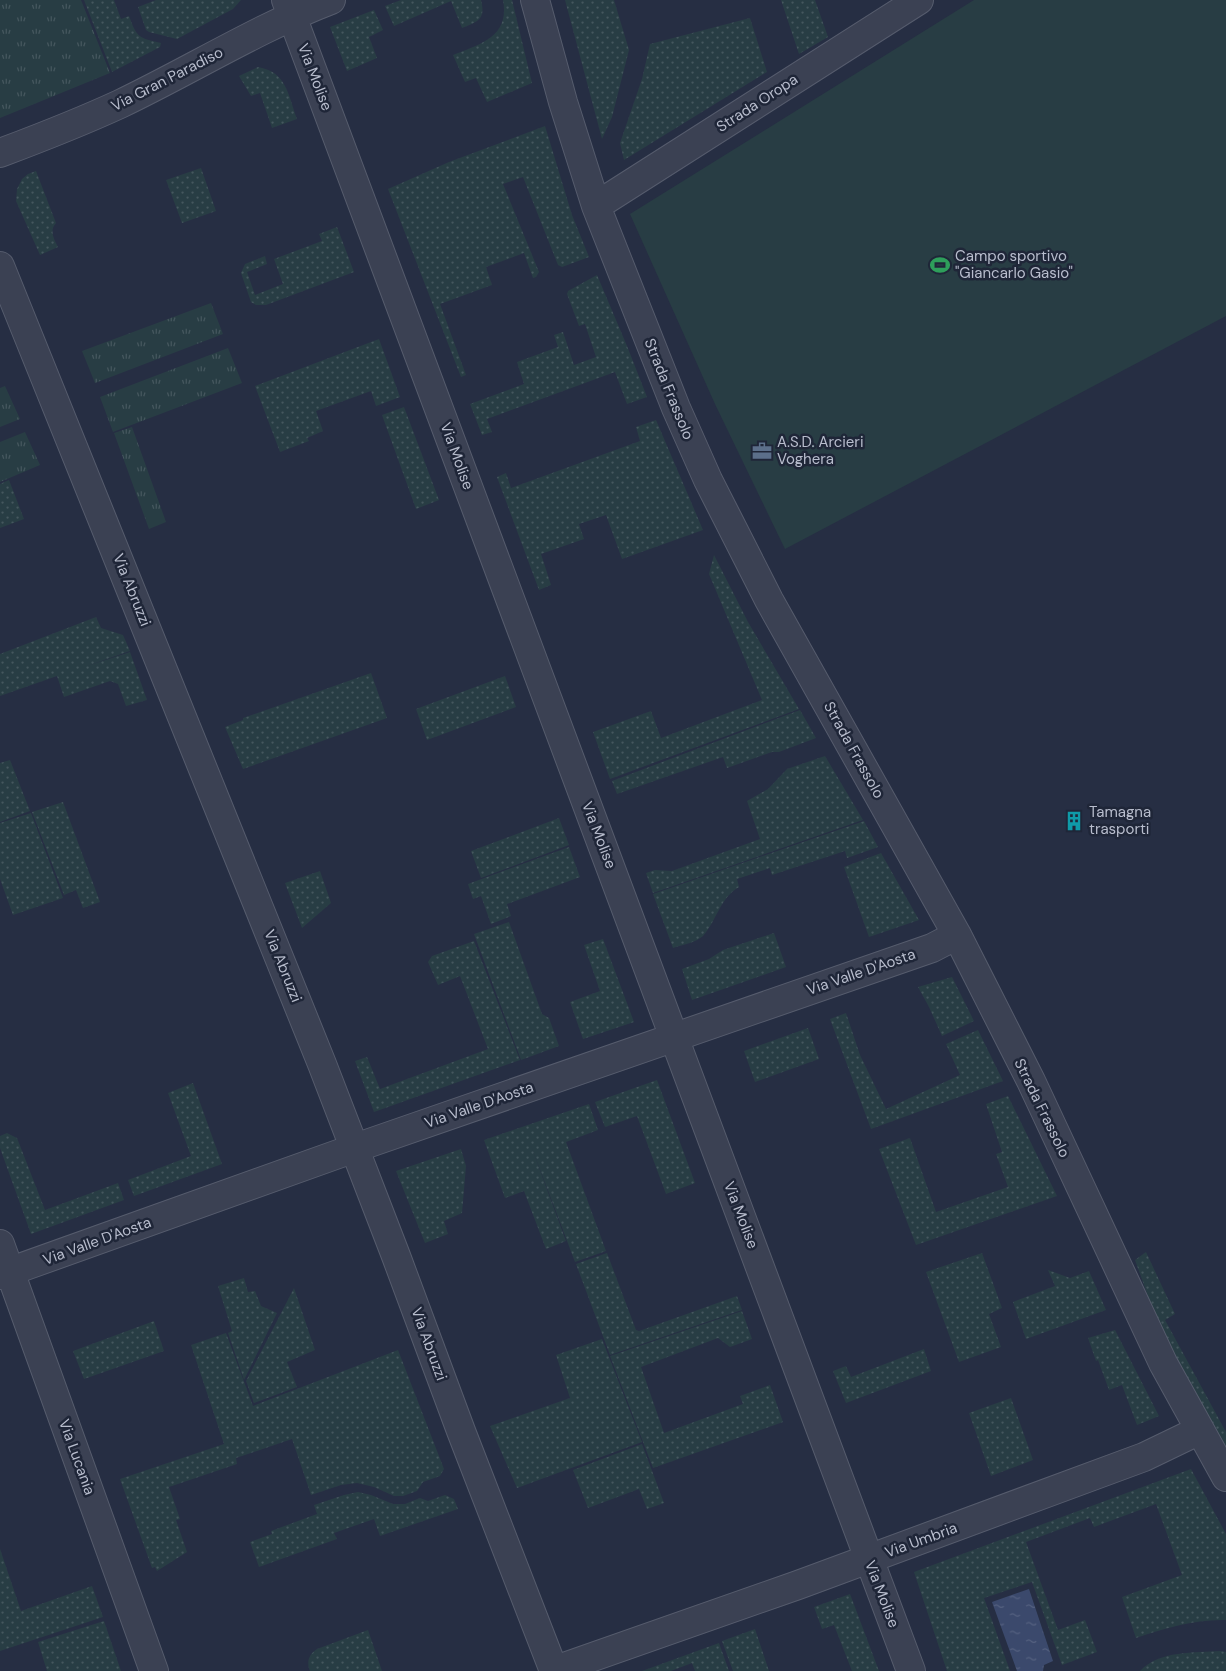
<svg xmlns="http://www.w3.org/2000/svg" width="1226" height="1671" font-family="'DM Sans',sans-serif">
<defs>
<pattern id="grass-tufts" width="24" height="20" patternUnits="userSpaceOnUse" patternTransform="scale(1.25)"><rect width="24" height="20" fill="#283d44"/><path d="M3 7l-1-3M5 7V3M7 7l1-3M15 17l-1-3M17 17v-4M19 17l1-3" fill="none" stroke="#45575e"/></pattern>
<pattern id="garden-dots" width="8" height="8" patternUnits="userSpaceOnUse" patternTransform="scale(1.25)"><rect width="8" height="8" fill="#283d44"/><path d="M2 2h.1M6 6h.1" fill="none" stroke="#45575e" stroke-width="1.8" stroke-linecap="round"/></pattern>
<pattern id="water-ripples" width="26" height="14" patternUnits="userSpaceOnUse" patternTransform="scale(1.25)"><rect width="26" height="14" fill="#3b496c"/><path d="M2 4q2-2 4 0t4 0M15 11q2-2 4 0t4 0" fill="none" stroke="#556180"/></pattern>
</defs>
<rect width="100%" height="100%" fill="#262e43"/>
<path fill="url(#grass-tufts)" d="M0,0H81L110,73L0,118Z
M211,303L223,334L95,383L82,351Z
M228,348L242,383L113,432L100,397Z
M5,386L20,419L0,427V388Z
M132,427L166,522L149,529L114,433Z
M25,432L40,465L0,482V442Z"/>
<path fill="url(#garden-dots)" d="M84,0H114L121,19L129,16C137,38 139,38 161,43L160,47L112,72Z
M156,0H241L233,9L177,39L149,32L146,30L138,7Z
M401,0H481C486,20 478,21 462,28L451,1L394,26L385,6Z
M503,0H512L532,83L487,102L476,78L465,82L453,55C480,44 510,37 503,0Z
M565,0H614L629,50L612,117L602,139Z
M781,0H815L828,37L799,54Z
M374,10L383,30L369,37L377,58L347,71L330,27Z
M750,18L767,72L624,160L620,143L642,79L650,44Z
M258,67C287,72 288,95 297,119L272,128L260,93L251,96L239,76Z
M545,126L572,215L589,257L562,267L558,265L523,177L503,184L539,272L536,277L533,278L524,253L486,267L492,285L440,304L466,375L461,377L388,189L449,162Z
M201,168L216,211L182,223L166,180Z
M36,171L56,223C49,231 54,239 58,247L40,255L16,201L17,189L22,179L28,174Z
M337,227L354,272L266,305H256L251,302L241,273L245,264L265,256L267,264L247,272L255,295L283,284L274,259L322,241L319,234Z
M597,275L627,346L613,351L627,346L647,397L627,404L615,372L487,419L492,432L482,435L470,404L524,384L517,362L558,347L554,335L563,332L574,365L596,357L585,324L579,326L567,294L568,291Z
M379,339L400,397L376,406L371,391L316,411L323,431L307,438L309,441L280,452L255,386Z
M404,407L439,500L416,509L382,415Z
M656,420L703,530L622,559L606,515L579,524L584,539L541,554L551,585L539,590L497,477L506,473L511,488L640,441L636,427Z
M9,480L24,519L0,528V484Z
M714,555L748,622L799,709L610,779L593,732L651,711L661,738L762,700L709,574Z
M96,617L101,628L123,635L130,651L87,666L130,652L147,700L126,706L118,684L110,681L64,697L57,676L0,696V654Z
M371,673L387,718L243,769L225,727L243,720V718Z
M505,676L516,707L427,740L416,709Z
M800,710L816,738L779,752H772L727,768L723,757L617,794L612,781Z
M825,756L863,820L653,893L646,873L655,870L672,871L760,839L747,801L768,789L787,769Z
M10,760L30,811L0,822V763Z
M63,802L100,902L83,908L76,890L64,895L32,812Z
M31,813L63,898L13,915L0,879V823Z
M559,818L569,845L481,878L471,851Z
M864,821L878,847L847,858L845,851L772,875L770,868L737,879L739,887C720,898 717,920 703,936C697,942 682,945 673,948L653,894Z
M569,847L580,877L507,904L511,916L491,924L481,896L473,899L468,884Z
M881,853L919,920L869,937L844,867Z
M320,871L331,903L302,928L285,883Z
M509,922L542,1014L549,1018L559,1046L521,1060L474,934Z
M774,933L786,967L692,1000L682,969L709,959L723,950Z
M603,939L634,1022L583,1039L570,1002L600,991L584,945Z
M474,941L520,1060L374,1112L355,1061L367,1057L380,1089L488,1049L460,976L438,985L428,962L432,956Z
M952,977L974,1021L942,1036L929,1007L918,987Z
M846,1013L860,1055L886,1109L960,1075L946,1044L978,1030L1003,1081L871,1129L830,1019Z
M808,1028L819,1059L755,1082L744,1051Z
M657,1080L695,1183L666,1194L637,1116L605,1127L595,1102Z
M193,1083L222,1164L134,1196L128,1180L191,1156L168,1093Z
M1008,1096L1057,1196L916,1245L879,1149L910,1138L936,1212L1008,1187L996,1154L1002,1152L986,1104Z
M589,1104L598,1130L566,1142L606,1251L575,1262L530,1143L566,1241L546,1249L524,1191L505,1198L484,1140Z
M7,1133L17,1138L45,1210L118,1183L124,1200L31,1234L0,1148V1136Z
M461,1149L466,1166L462,1213L444,1221L448,1234L425,1243L396,1171Z
M1146,1252L1175,1314L1165,1320L1226,1432V1449L1158,1324L1135,1260Z
M607,1253L636,1330L639,1331L737,1296L742,1310L610,1355L576,1264Z
M982,1253L1002,1308L989,1314L1001,1347L959,1362L926,1272Z
M1048,1270L1070,1278L1089,1271L1106,1310L1026,1339L1013,1302L1055,1286Z
M244,1278L248,1292L255,1291L261,1306L277,1313L244,1380L228,1333L232,1331L218,1286Z
M294,1288L315,1350L287,1362L297,1387L254,1403L246,1381Z
M742,1311L752,1339L730,1347L718,1338L641,1367L664,1433L743,1404L740,1396L770,1385L783,1422L653,1468L610,1356Z
M154,1321L164,1351L84,1379L73,1351Z
M1115,1330L1159,1416L1137,1425L1122,1385L1109,1390L1098,1360L1096,1361L1088,1338Z
M226,1333L253,1406L398,1350L444,1469L440,1476L423,1482L417,1491L403,1496H394L374,1487L357,1483L341,1485L311,1495L292,1439L236,1458L237,1464L169,1487L180,1519L176,1520L187,1552L157,1571L155,1567L152,1568L120,1479L224,1444L191,1345Z
M602,1339L642,1442L517,1488L490,1426L570,1398L556,1355Z
M924,1349L931,1371L846,1403L833,1371L846,1366L851,1377Z
M1011,1398L1033,1460L991,1476L969,1413Z
M642,1444L664,1503L647,1509L639,1489L588,1508L573,1470Z
M1191,1469L1226,1534V1620C1196,1619 1165,1628 1136,1638L1122,1597L1182,1575L1156,1504L1094,1527L1090,1518L1026,1542L1058,1630L1085,1620L1097,1652L1062,1665L1032,1582L984,1598L1010,1671H947L914,1572Z
M358,1492L371,1495L393,1504H405L420,1498L428,1501L445,1495L454,1499L458,1509L380,1536L374,1519L334,1533L337,1539L259,1567L250,1542L272,1534L271,1531L317,1514L314,1505L344,1495Z
M0,1549L21,1611L92,1586L103,1617L0,1651Z
M850,1594L879,1671H852L834,1625L822,1629L814,1607Z
M104,1621L121,1671H47L38,1642Z
M755,1629L769,1671H733L722,1641Z
M368,1630L382,1671H310C306,1662 309,1654 317,1649Z
M719,1643L729,1671H695L692,1663L671,1671H642Z
M1221,1651L1226,1652V1671H1140C1160,1650 1194,1653 1221,1651Z"/>
<path fill="#283d44" d="M974,0H1226V316L785,549L715,404L630,214Z"/>
<path fill="url(#water-ripples)" d="M1029,1589L1053,1661L1044,1665L1043,1671H1017L992,1602Z"/>
<g fill="none" stroke-linecap="round" stroke-linejoin="round">
<defs>
<path id="minor" d="M286,0L911,1671
M535,0L563,102L596,206L676,408L708,480L769,600L957,935L1031,1081L1163,1363L1226,1477
M0,153C40,138 81,122 120,104C191,70 258,28 331,0
M596,206L919,0
M0,266L322,1064L396,1256L461,1431L554,1671
M0,1244L154,1671
M0,1275L355,1148L932,948L957,935
M553,1671L798,1585L1144,1457L1200,1430"/>
</defs>
<use href="#minor" stroke="#565c6d" stroke-width="30"/>
<use href="#minor" stroke="#3b4153" stroke-width="28"/>
</g>
<defs>
<symbol id="stadium-bare" viewBox="-9 -9 18 18"><path d="M0-5a6.5 5 0 1 0 0 10a6.5 5 0 1 0 0-10ZM-3.5-1.8h7v3.6h-7Z" fill="#2e9e5b" stroke="#1f2638" stroke-width="2.5" paint-order="stroke"/></symbol>
<symbol id="office-bare" viewBox="-9 -9 18 18"><path d="M-6-3h4V-5.5h4V-3h4V5H-6ZM-1-4.5V-3h2v-1.5ZM-6 0V1H6V0Z" fill="#5c6f8a" stroke="#1f2638" stroke-width="2.5" paint-order="stroke"/></symbol>
<symbol id="building-bare" viewBox="-9 -9 18 18"><path d="M-4-6H4V6H1V3H-1V6H-4ZM-2.5-4.3h1.7v1.8h-1.7ZM.8-4.3h1.7v1.8H.8ZM-2.5-1h1.7V.8h-1.7ZM.8-1h1.7V.8H.8Z" fill="#0f9aa8" stroke="#1f2638" stroke-width="2.5" paint-order="stroke"/></symbol>
</defs>
<g fill-rule="evenodd">
<use href="#stadium-bare" x="926" y="251" width="28" height="28"/>
<use href="#office-bare" x="748" y="437" width="28" height="28"/>
<use href="#building-bare" x="1060" y="807" width="28" height="28"/>
</g>
<g text-anchor="middle" dominant-baseline="central" stroke-width="5" stroke-linejoin="round" paint-order="stroke">
<g font-size="15" fill="#b8bdcd" stroke="#1f2638">
<text transform="translate(315 77) rotate(69)">Via Molise</text>
<text transform="translate(167 79) rotate(-27)">Via Gran Paradiso</text>
<text transform="translate(757 103) rotate(-33)">Strada Oropa</text>
<text transform="translate(669 389) rotate(68)">Strada Frassolo</text>
<text transform="translate(457 456) rotate(70)">Via Molise</text>
<text transform="translate(132 590) rotate(68)">Via Abruzzi</text>
<text transform="translate(854 750) rotate(61)">Strada Frassolo</text>
<text transform="translate(599 835) rotate(69)">Via Molise</text>
<text transform="translate(283 966) rotate(68)">Via Abruzzi</text>
<text transform="translate(861 972) rotate(-19)">Via Valle D'Aosta</text>
<text transform="translate(479 1105) rotate(-19)">Via Valle D'Aosta</text>
<text transform="translate(1042 1108) rotate(64)">Strada Frassolo</text>
<text transform="translate(741 1215) rotate(69)">Via Molise</text>
<text transform="translate(97 1241) rotate(-20)">Via Valle D'Aosta</text>
<text transform="translate(429 1344) rotate(70)">Via Abruzzi</text>
<text transform="translate(77 1457) rotate(70)">Via Lucania</text>
<text transform="translate(921 1540) rotate(-20)">Via Umbria</text>
<text transform="translate(882 1594) rotate(69)">Via Molise</text>
</g>
<g font-size="15" fill="#b8bdcd" stroke="#1f2638" text-anchor="start">
<text x="955" y="256">Campo sportivo<tspan x="955" dy="17">"Giancarlo Gasio"</tspan></text>
<text x="777" y="442">A.S.D. Arcieri<tspan x="777" dy="17">Voghera</tspan></text>
<text x="1089" y="812">Tamagna<tspan x="1089" dy="17">trasporti</tspan></text>
</g>
</g>
</svg>
